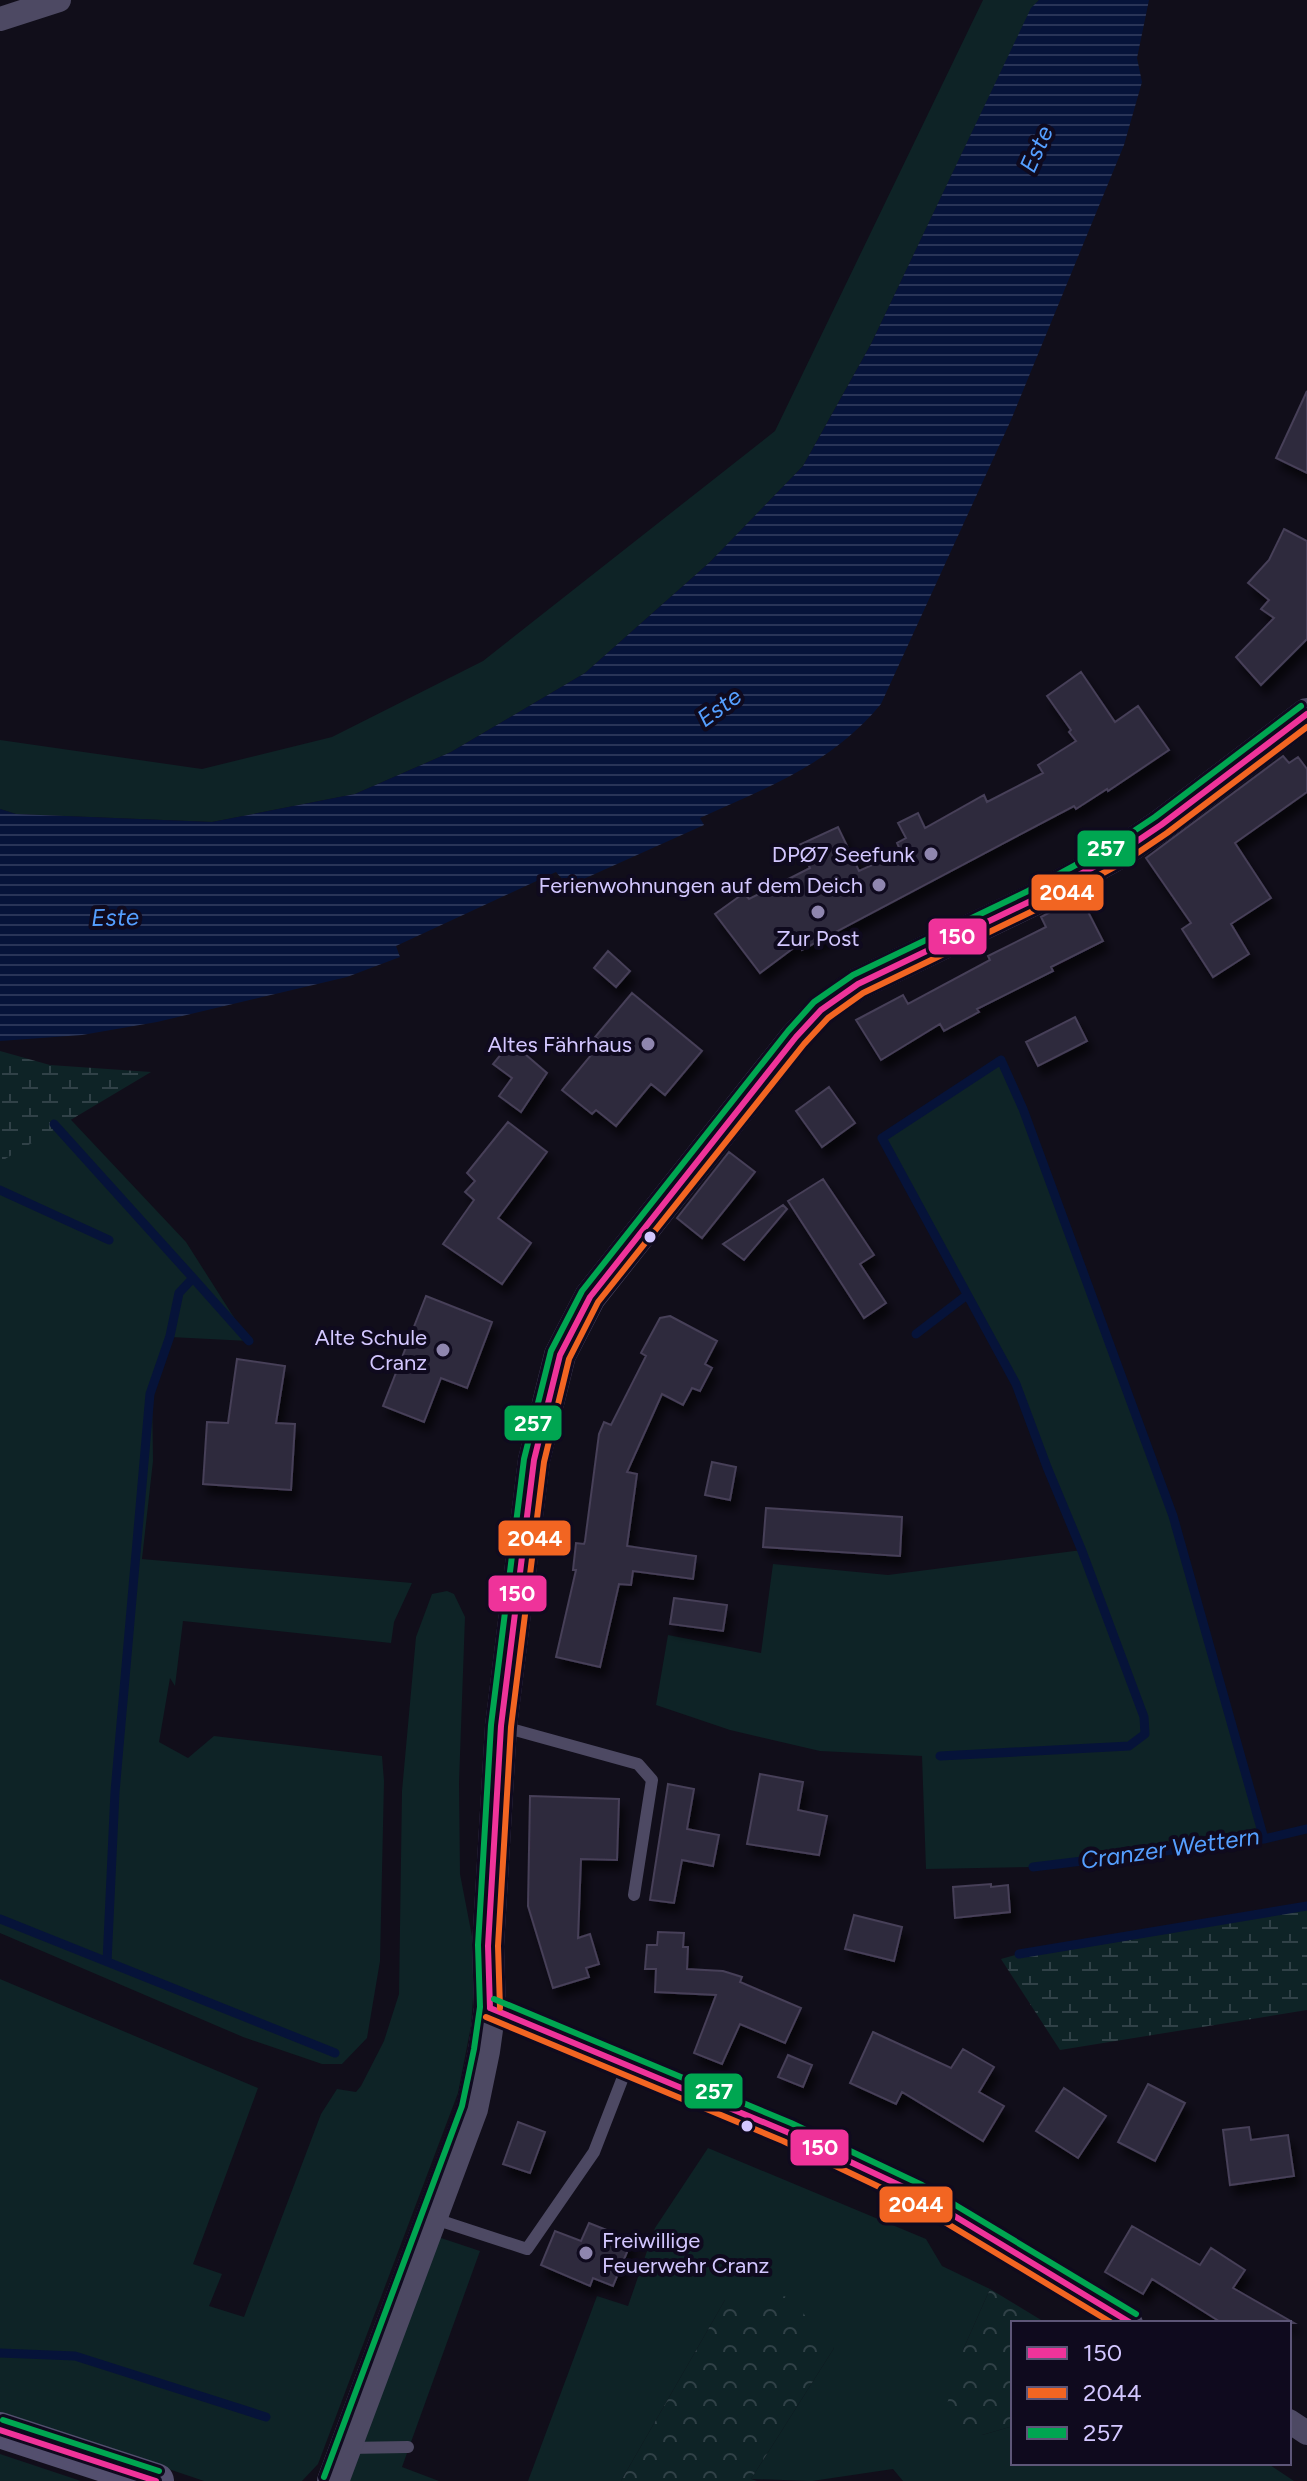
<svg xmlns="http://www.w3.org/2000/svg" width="1307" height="2481" font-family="Figtree,sans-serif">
<defs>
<pattern id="forest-crowns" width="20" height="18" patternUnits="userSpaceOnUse" patternTransform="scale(2)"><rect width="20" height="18" fill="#0e2326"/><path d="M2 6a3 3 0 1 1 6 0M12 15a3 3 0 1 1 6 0" fill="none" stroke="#304147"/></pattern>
<pattern id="wetland-marsh" width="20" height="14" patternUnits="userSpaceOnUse" patternTransform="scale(2)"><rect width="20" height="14" fill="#0e2326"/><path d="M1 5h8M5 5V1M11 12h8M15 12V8" fill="none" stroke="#304147"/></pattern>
<pattern id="water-rules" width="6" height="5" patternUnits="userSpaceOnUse" patternTransform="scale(2)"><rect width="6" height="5" fill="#061339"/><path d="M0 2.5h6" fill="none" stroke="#293457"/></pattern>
<filter id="shadow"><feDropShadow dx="5" dy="9" stdDeviation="4" flood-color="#0009"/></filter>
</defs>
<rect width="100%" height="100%" fill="#110e1a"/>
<path fill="#0e2326" d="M983,0H1039L1031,9L871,344L803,466L710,562L585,673L451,752L355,794L212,822L16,814L0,809V740L202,769L332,737L483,661L775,431Z
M1001,1060L1023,1109L1173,1516L1264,1839L1033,1867L926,1869L922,1756L820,1751L730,1730L656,1705L668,1635L761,1653L773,1564L888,1575L1082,1550L1016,1384L882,1138Z
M0,1105L58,1106L186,1242L249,1341L170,1337L152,1387L153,1461L142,1559L412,1583L394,1622L391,1643L183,1621L175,1686L170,1678L159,1742L188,1758L214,1736L382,1756L384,1781L380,1961L367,2038L342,2064H322L243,2037L0,1933Z
M447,1591L454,1594L465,1617L459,1783L460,1874L476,1957L471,2026L458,2093L318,2464L302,2481H204L0,2412V1979L258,2088L193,2264L222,2274L209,2306L244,2317L321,2114L337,2089L356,2092L361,2086L384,2041L399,1994L402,1791L416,1637L432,1594Z
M708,2148L926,2239L942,2266L990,2289L963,2350L982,2435L1013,2426V2463H1187L1191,2465L1193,2463H1267L1294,2481H903L893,2469L812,2481L751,2479L834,2348L725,2300L621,2481H528L597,2296L628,2306L655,2228Z
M438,2237L480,2251L402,2467L439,2481H348Z
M0,2454L81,2481H0Z"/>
<path fill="url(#forest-crowns)" d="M990,2289L1046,2323H1013V2426L982,2435L960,2425L947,2404L963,2350Z
M788,2296L834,2348L751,2479L757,2481H621L725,2300Z"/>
<path fill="url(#wetland-marsh)" d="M0,1051L50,1065L151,1072L0,1162Z
M1307,1906V2010L1060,2050L1001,1959L1019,1954Z"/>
<path fill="url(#water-rules)" d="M1039,0H1149L1137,58L1142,82L1124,145L1011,420L881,704C830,765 770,786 700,818L704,825L568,886L556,872L396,946L400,957L347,977L157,1022L82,1035L0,1041V809L16,814L212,822L355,794L451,752L585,673L710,562L803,466L871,344L1031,8Z"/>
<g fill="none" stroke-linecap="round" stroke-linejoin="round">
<path stroke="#061339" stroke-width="9" d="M54,1124L193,1278L179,1293L170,1336L150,1394L115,1792L107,1962
M0,1190L109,1240
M193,1278L249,1341
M916,1334L967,1295
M940,1756L1129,1746L1145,1734L1144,1717L1082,1551L1047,1467L1016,1384L882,1138L1001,1060L1023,1109L1173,1516L1264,1839
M1033,1867L1264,1839L1307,1829
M0,1919L335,2053
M1019,1954L1307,1906
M0,2353L75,2356L266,2417"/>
</g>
<path fill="#2f2a3d" stroke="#463f58" stroke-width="2" filter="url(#shadow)" d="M1307,391V473L1276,458Z
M1284,529L1307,541V639L1261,685L1236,657L1274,618L1261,609L1269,600L1248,583L1269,560Z
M1081,672L1115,722L1138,706L1169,750L1108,791L1107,789L1076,809L1074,806L802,950L799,944L760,973L715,914L744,893L749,899L810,868L799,845L838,827L859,871L901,852L897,843L906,838L898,823L918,813L925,828L984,795L987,802L1043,773L1038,765L1076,741L1069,732L1071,730L1047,696Z
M1283,756L1289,763L1298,757L1307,769V792L1235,843L1271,898L1231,924L1249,954L1213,977L1182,929L1191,923L1146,858Z
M1080,896L1103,941L1051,967L1053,971L977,1009L979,1012L944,1031L940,1024L881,1060L856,1020L903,995L908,1004L990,960L988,956L1046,927L1041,917Z
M608,951L630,971L616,987L594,968Z
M632,993L702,1051L665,1095L651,1084L616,1126L596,1110L592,1114L562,1090L602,1042L595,1037Z
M1075,1017L1087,1041L1038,1066L1026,1042Z
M511,1042L547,1073L521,1112L499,1096L512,1078L493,1064Z
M829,1087L855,1123L822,1147L796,1111Z
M508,1122L547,1152L498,1218L531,1243L502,1284L443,1244L474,1200L465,1192L475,1181L467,1173Z
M729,1152L755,1172L702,1238L677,1218Z
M823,1179L874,1255L860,1264L886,1303L864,1318L788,1201Z
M783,1205L787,1209L744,1260L723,1244Z
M426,1296L492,1322L467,1388L441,1378L424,1422L383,1406Z
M670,1316L717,1341L705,1364L712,1368L700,1391L692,1388L683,1405L662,1394L627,1472L637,1474L627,1546L696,1556L693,1579L633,1571L631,1585L619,1584L600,1667L556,1657L576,1570H573L576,1543L584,1544L585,1541L599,1434L604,1422L611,1425L646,1356L641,1353L660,1318Z
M237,1359L285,1366L276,1423L295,1424L291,1490L203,1484L207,1422L228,1423Z
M712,1462L736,1467L730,1500L705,1495Z
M766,1508L902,1517L900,1556L763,1547Z
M674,1598L727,1605L723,1631L670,1624Z
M760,1774L803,1782L798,1810L827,1816L819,1855L747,1844Z
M668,1784L694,1789L687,1829L719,1835L713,1866L682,1860L674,1903L650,1900Z
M530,1796L619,1799L617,1860L581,1859L578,1938L590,1934L599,1964L586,1968L589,1977L553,1988L528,1906Z
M991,1884V1887L1008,1885L1010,1912L955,1918L953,1887Z
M854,1915L902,1927L894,1961L845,1949Z
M658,1932L684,1933L683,1947H688L687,1969L723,1971L742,1977L740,1982L801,2008L785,2043L740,2024L722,2064L694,2053L716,1995L655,1992L656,1969H645L647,1945H657Z
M873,2032L951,2068L963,2049L994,2067L979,2092L1004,2106L983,2141L902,2092L896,2104L850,2083Z
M788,2055L812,2065L803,2087L778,2077Z
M1148,2084L1185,2103L1155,2161L1118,2142Z
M1064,2088L1106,2116L1078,2158L1036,2131Z
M518,2122L545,2132L530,2173L503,2164Z
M1249,2127L1251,2140L1288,2135L1294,2176L1230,2185L1223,2130Z
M589,2223L632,2240L613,2286L593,2278L590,2286L541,2265L555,2231L581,2241Z
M1132,2226L1200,2265L1211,2248L1245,2270L1233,2288L1294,2323H1222L1152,2279L1143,2294L1105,2272Z"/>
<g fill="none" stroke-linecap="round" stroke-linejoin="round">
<path stroke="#4d4963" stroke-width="12" d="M504,1727L638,1764L652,1780L634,1895
M432,2218L527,2249L594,2152L627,2067
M348,2448L408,2447"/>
<path stroke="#4d4963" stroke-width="24" d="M0,19L59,0
M490,2008L787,2132L918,2194L1131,2323
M1289,2421L1307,2433"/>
<path stroke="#4d4963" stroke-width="32" d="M333,2481L472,2109L484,2051L490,2008L488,1946L501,1726L534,1460L560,1355L590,1297L796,1037L821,1010L858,984L1033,900L1121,852L1161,825L1307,714"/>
<path stroke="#534f6e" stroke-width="36" d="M0,2430L156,2481"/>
<defs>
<path id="bus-1" d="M490,2008L488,1946L501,1726L534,1460L560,1355L590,1297L796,1037L821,1010L858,984L1033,900L1121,852L1161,825L1307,714
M490,2008L787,2132L918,2194L1131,2323
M0,2430L156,2481"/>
<path id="bus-2" d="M500,2008L498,1946L511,1727L544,1462L569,1359L598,1302L804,1044L828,1018L863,993L1037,909L1127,860L1167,833L1307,727
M486,2017L783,2141L913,2203L1112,2323"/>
<path id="bus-3" d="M494,1999L791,2123L922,2185L1136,2314
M3,2420L159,2471
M324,2477L462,2106L474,2049L480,2007L478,1945L491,1725L524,1459L551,1351L582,1291L788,1031L814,1002L853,975L1028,891L1116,843L1155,817L1301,706"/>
</defs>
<use href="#bus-1" stroke="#0f0a1e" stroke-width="12"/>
<use href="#bus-2" stroke="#0f0a1e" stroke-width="12"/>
<use href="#bus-3" stroke="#0f0a1e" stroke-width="12"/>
<use href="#bus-1" stroke="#ef339a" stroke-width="6"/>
<use href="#bus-2" stroke="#f26522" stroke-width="6"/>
<use href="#bus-3" stroke="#00a651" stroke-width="6"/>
</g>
<g fill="#8f86af" stroke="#0f0a1e" stroke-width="3">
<circle cx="931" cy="854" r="8"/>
<circle cx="879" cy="885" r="8"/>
<circle cx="818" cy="912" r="8"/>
<circle cx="648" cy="1044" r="8"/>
<circle cx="443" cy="1350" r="8"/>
<circle cx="586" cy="2253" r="8"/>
</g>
<g fill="#d3c7ff" stroke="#0f0a1e" stroke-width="3">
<circle cx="650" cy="1237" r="7"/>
<circle cx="747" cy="2126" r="7"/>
</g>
<g text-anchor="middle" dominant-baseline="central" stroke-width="8" stroke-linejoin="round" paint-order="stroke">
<g font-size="22" fill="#d3c7ff" stroke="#0f0a1e" text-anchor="end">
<text x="915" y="854">DPØ7 Seefunk</text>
<text x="863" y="885">Ferienwohnungen auf dem Deich</text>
<text x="818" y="938" text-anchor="middle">Zur Post</text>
<text x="632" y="1044">Altes Fährhaus</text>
<text x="427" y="1337">Alte Schule<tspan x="427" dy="25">Cranz</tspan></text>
<text x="602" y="2240" text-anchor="start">Freiwillige<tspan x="602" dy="25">Feuerwehr Cranz</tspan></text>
</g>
<g font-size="24" font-style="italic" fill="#559fff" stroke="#0f0a1e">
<text transform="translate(1036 149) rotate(-66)">Este</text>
<text transform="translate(719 707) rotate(-36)">Este</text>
<text transform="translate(115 917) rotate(-1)">Este</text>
<text transform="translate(1170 1848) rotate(-8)">Cranzer Wettern</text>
</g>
</g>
<g stroke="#0f0a1e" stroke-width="3">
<rect x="1076" y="829" width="61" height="39" rx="8" fill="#00a651"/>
<rect x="1030" y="873" width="75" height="39" rx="8" fill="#f26522"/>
<rect x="927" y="917" width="61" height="39" rx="8" fill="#ef339a"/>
<rect x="503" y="1404" width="60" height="38" rx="8" fill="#00a651"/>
<rect x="497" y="1519" width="75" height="38" rx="8" fill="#f26522"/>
<rect x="487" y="1574" width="61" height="39" rx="8" fill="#ef339a"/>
<rect x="683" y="2072" width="61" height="38" rx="8" fill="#00a651"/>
<rect x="789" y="2128" width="61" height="39" rx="8" fill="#ef339a"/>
<rect x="878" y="2185" width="76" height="39" rx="8" fill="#f26522"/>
</g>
<g font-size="22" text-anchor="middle" font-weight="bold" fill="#fff">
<text x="1106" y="856">257</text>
<text x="1067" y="900">2044</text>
<text x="957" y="944">150</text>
<text x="533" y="1431">257</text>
<text x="535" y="1546">2044</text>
<text x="517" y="1601">150</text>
<text x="714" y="2099">257</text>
<text x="820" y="2155">150</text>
<text x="916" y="2212">2044</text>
</g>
<rect x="1011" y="2321" width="280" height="144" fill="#0f0a1e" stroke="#5d5678" stroke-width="2"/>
<rect x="1027" y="2347" width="40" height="12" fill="#ef339a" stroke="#5d5678" stroke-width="2"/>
<text x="1083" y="2361" font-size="24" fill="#d3c7ff">150</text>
<rect x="1027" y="2387" width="40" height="12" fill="#f26522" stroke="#5d5678" stroke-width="2"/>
<text x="1083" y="2401" font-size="24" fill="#d3c7ff">2044</text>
<rect x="1027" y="2427" width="40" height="12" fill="#00a651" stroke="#5d5678" stroke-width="2"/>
<text x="1083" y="2441" font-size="24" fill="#d3c7ff">257</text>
</svg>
